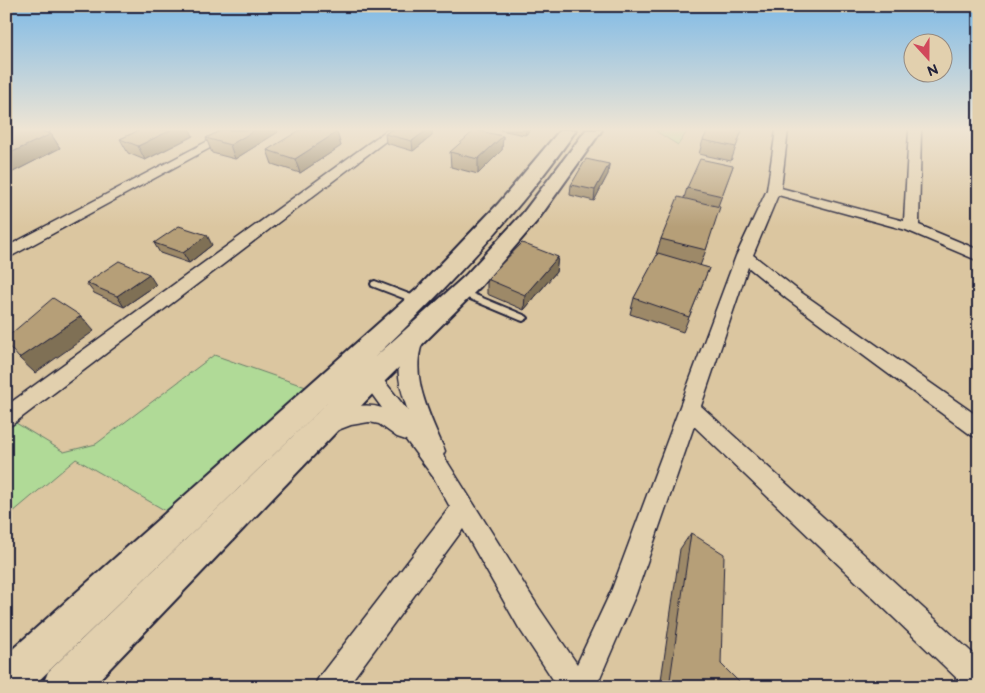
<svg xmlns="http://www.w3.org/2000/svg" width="985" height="693" font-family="'Balsamiq Sans',sans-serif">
<rect width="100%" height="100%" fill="#dbc6a0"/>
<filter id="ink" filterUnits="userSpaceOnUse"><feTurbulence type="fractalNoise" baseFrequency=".02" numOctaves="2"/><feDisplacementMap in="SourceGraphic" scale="10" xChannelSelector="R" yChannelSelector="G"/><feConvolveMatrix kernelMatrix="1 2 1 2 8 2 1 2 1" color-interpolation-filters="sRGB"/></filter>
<g filter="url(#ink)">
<path fill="#b0da97" stroke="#697e69" d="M654,130H688L678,145Z
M214,355L306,387L173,515L76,459L6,518V417L64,452L96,444Z"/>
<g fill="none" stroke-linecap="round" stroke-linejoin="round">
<g stroke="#22223b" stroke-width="4">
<path id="lane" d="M375,281L422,299L424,301L419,304L416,303L372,286L371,284L372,282Z
M461,289L526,316L528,318L523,321L520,320L458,294L456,292Z"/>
</g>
<g stroke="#22223b" stroke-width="3">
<path id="street" d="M35,130H50L48,133L6,150V141Z
M229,130H243L6,259V247Z
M387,130H400L13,424L6,427V406Z
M776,130H788L781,188L904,221L909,130H921L919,225L979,250V261L906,230L778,195L753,255L799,291L979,417V438L971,435L787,299L748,267L701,406L979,659V687H966L694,426L636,594L596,687H558L519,628L463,529L347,687H314L319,677L450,507L434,478L406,440L397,437L379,424L369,422L351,425L330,433L323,430L319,424L323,418C341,410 362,401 382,408L353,368L356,363L363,361L370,363L408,411C397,379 393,360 410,330L417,328L424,330L426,335C406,372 430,415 445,451L443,455L539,608L577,664L612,589L736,256L767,190Z"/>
</g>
<g stroke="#22223b" stroke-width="4">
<path id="secondary" d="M560,130H576C520,212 446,289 375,357L465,276L523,213L586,130H602L537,221L481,286L381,385L92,687H42L48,672L343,388L32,687H6V655L418,288L498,204Z"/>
</g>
<use href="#lane" fill="#e2d0ae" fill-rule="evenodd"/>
<use href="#street" fill="#e2d0ae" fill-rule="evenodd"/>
<use href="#secondary" fill="#e2d0ae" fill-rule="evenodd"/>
</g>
<path fill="#9d8967" stroke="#22223b" d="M140,130H190L193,136L145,160L128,153L120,139Z
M222,130H277L278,132L235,159L212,153L206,138Z
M391,130H432V136L413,151L386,143L385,134Z
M500,130H531L525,135Z
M742,130L731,161L699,154L703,140Z
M337,132L341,146L300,173L272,164L267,150Z
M51,134L60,148L13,172L6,170V135Z
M503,136L502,150L478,174L451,167L450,152Z
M609,164L608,174L594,201L570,195L571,185Z
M733,166L718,206L706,250L700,266L709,268L683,332L630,314L634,298L658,254H656L661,239L684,198L687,188Z
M154,243L212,245L189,263L160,253Z
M558,257L556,272L524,310L487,294V279Z
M86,283L156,285L124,307L94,293Z
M691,533L721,664L744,687H660L680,549Z"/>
<path fill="#7f6f54" stroke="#22223b" d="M171,130H190L193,136L145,160L138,146Z
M255,130H277L278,132L235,159L230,145Z
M427,130H432V136L413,151L412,141Z
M526,130H531L525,135Z
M337,132L341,146L300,173L295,159Z
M51,134L60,148L13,172L6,163V155Z
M503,136L502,150L478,174V159Z
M609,164L608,174L594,201L595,190Z
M207,235L212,245L189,263L183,253Z
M558,257L556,272L524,310L525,295Z
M149,274L156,285L124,307L117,296Z
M81,316L94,331L35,373L19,358Z"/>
<path fill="#b69f78" stroke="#22223b" d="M18,130H37L51,134L6,155V135Z
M140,130H171L138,146L120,139Z
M222,130H255L230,145L206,138Z
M300,130H329L337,132L295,159L267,150Z
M391,130H427L412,141L385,134Z
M475,130L503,136L478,159L450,152Z
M708,130H742L736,147L703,140Z
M586,159L609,164L595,190L571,185Z
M700,159L733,166L722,196L687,188Z
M678,197L720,207L706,250L661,239Z
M179,226L207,235L183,253L154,243Z
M522,243L558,257L525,295L487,279Z
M658,253L709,268L689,317L634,298Z
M119,261L149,274L117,296L86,283Z
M53,298L81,316L19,358L6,343V338Z
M691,533L724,554L721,664L744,687H669Z"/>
</g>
<linearGradient id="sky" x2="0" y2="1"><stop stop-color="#7fbae6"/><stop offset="0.57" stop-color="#efe5d4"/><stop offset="1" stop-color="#efe5d4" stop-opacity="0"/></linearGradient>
<rect width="985" height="227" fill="url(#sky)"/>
<rect width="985" height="693" fill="none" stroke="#e2d0ae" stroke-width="25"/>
<rect x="12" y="12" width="960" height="668" fill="none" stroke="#22223b" stroke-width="2" filter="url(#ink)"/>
<g transform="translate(928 58) rotate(159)"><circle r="24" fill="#e2d0ae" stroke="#958a80"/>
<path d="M0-4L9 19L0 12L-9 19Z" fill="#d1495b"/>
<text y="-8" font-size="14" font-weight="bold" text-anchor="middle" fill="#22223b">N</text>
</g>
</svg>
